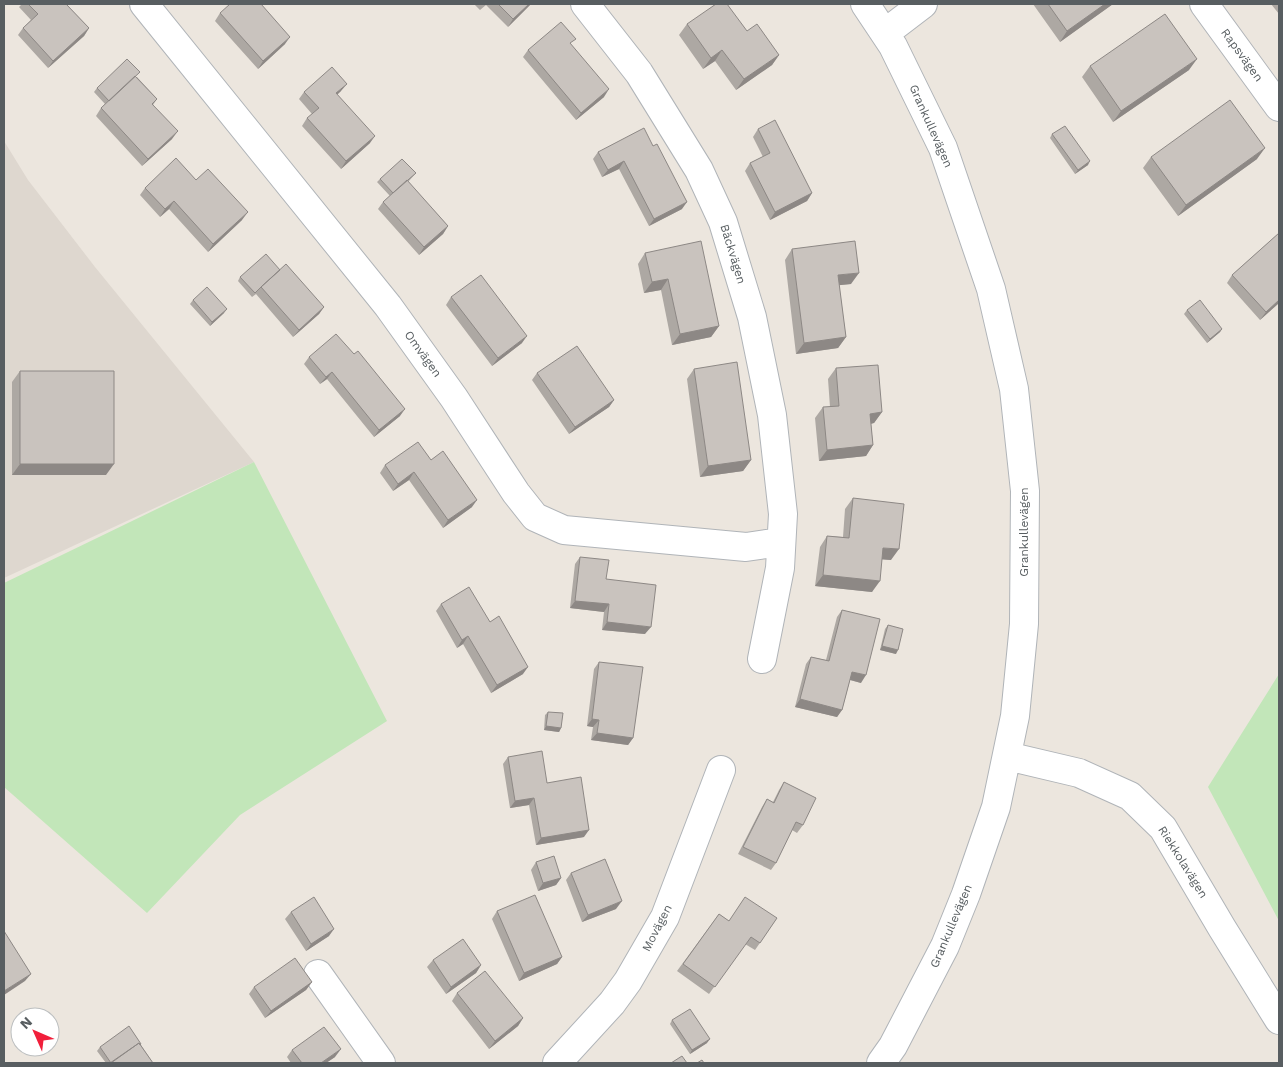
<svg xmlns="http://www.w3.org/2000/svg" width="1283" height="1067" font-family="'Work Sans',sans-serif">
<rect width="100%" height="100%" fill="#ece6de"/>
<path fill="#ded7cf" d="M4,141L28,180L95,267L254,462L4,578Z"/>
<path fill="#c2e6b9" d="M254,462L387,721L240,815L147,913L4,787V583Z
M1279,674V921L1208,787Z"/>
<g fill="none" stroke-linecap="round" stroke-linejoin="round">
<g stroke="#b0b4b8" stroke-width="30">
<path id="minor" d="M144,4L388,306L454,398L516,493L535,517L564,530L746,547L780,542
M585,4L639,73L699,170L723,222L752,317L772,415L783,514L780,568L762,659
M865,4L893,46L943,148L991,289L1014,389L1025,491L1024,624L1015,716L996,807L966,894L945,946L893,1046L881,1063
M1204,4L1279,107
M885,33L923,4
M1007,756L1079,773L1130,796L1163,828L1222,928L1279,1020
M318,974L381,1063
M557,1063L612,1003L628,981L665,917L721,770"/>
</g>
<use href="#minor" stroke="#fff" stroke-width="28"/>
</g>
<path fill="#ada8a3" d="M22,4H66L89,28L84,36L48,68L18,35L23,28L31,20L19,7Z
M474,4H531L508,27L486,5L480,10Z
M1033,4H1113L1060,42Z
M1271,4H1279V14Z
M220,13L285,44L258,69L215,21Z
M687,24L747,31L779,55L772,65L736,90L715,61L703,69L679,35Z
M528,50L604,97L576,120L523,57Z
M1090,66L1189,70L1113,122L1082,77Z
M137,77L157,99L153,105L172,139L142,166L96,116L101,108L105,104L94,92L97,88Z
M341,91L337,95L370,143L341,169L302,126L307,118L312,114L299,99L304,92Z
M758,129L812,193L807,201L770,220L745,171L750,163L763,157L753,137Z
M1052,134L1088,165L1075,174L1050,138Z
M653,146L682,209L649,226L619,169L602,177L593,159L598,152Z
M1151,157L1257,159L1178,216L1143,168Z
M416,173L408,182L448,226L443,234L419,255L378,209L383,202L390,196L377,182L380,179Z
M196,180L242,220L208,252L169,209L160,217L140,195L145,188Z
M1279,233V303L1260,320L1227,283L1232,275Z
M792,249L851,284L839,285L846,337L838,348L796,354L785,260Z
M645,253L719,326L711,337L672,345L661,290L644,293L638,264Z
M280,270L324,307L319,314L293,337L256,294L252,297L238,281L240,277Z
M451,297L522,343L492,366L446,305Z
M193,300L224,313L210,326L190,304Z
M1187,310L1222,329L1220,332L1207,343L1184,314Z
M354,354L400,416L374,437L327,379L320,384L304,364L309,357Z
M836,368L882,412L874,423L871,424L873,445L866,456L819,461L815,418L823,407H830L828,379Z
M694,369L751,460L743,471L700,477L687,379Z
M20,371L106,475H12V382Z
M537,373L614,400L609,407L569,434L532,380Z
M431,460L472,507L443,528L409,480L393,491L380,473L385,465Z
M853,498L891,560L882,559L872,592L815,586L820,547L827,536L843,537L845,509Z
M580,557L606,579L645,634L602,630L604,612L570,608L575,564Z
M441,604L490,622L523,674L491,693L463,644L457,648L436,611Z
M842,610L861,683L850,680L842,710L837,717L795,707L806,664L811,657L826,660L837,617Z
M888,625L896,654L880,650L885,629Z
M599,662L633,738L628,745L591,740L593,727L587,726L594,669Z
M548,712L561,728L559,732L544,730L545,715Z
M508,757L547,783L584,837L536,845L529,805L510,808L503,764Z
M784,782L803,825L797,833L792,830L776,863L771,870L738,854L762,807L767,799L773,802L779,790Z
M536,862L561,878L556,885L538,891L531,870Z
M571,873L616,909L582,922L566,880Z
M497,911L562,957L557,964L519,981L492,919Z
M291,912L329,936L306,951L285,919Z
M719,914L729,921L777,918L755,950L745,944L709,994L677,971Z
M433,960L481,965L476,973L446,994L427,967Z
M312,982L306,990L265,1018L249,994L254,987Z
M457,993L523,1018L518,1026L489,1049L452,1001Z
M672,1020L707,1043L690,1054L670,1024Z
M141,1045L153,1063H106L97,1051L100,1047Z
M292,1050L335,1057L326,1063H291L287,1057Z"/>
<path fill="#8d8885" d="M529,4H531L508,27L513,19Z
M1105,4H1113L1060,42L1067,31Z
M89,28L84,36L48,68L53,61Z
M290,37L285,44L258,69L263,61Z
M722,50L715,61L703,69L711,58Z
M779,55L772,65L736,90L744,79Z
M1197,59L1189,70L1113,122L1121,111Z
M347,84L341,91L331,100L336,93Z
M609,89L604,97L576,120L581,113Z
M178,131L172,139L142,166L148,159Z
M375,136L370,143L341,169L346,161Z
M1265,148L1257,159L1178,216L1186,205Z
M624,161L619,169L602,177L608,170Z
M1090,161L1088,165L1075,174L1078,170Z
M812,193L807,201L770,220L775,212Z
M174,201L169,209L160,217L165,209Z
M687,202L682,209L649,226L654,219Z
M248,212L242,220L208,252L213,244Z
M448,226L443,234L419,255L424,247Z
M859,273L851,284L831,286L838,275Z
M668,279L661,290L644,293L652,282Z
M1279,300V303L1260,320L1266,312Z
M324,307L319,314L293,337L299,330Z
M227,309L224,313L210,326L212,322Z
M719,326L711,337L672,345L680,334Z
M1222,329L1220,332L1207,343L1210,339Z
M527,336L522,343L492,366L498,358Z
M846,337L838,348L796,354L804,343Z
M332,372L327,379L320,384L326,377Z
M614,400L609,407L569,434L575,427Z
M405,409L400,416L374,437L379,430Z
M882,412L874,423L863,425L870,414Z
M873,445L866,456L819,461L827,450Z
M751,460L743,471L700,477L708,466Z
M20,464H114L106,475H12Z
M414,472L409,480L393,491L398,484Z
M477,500L472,507L443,528L448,520Z
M883,548L899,549L891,560L876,559Z
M823,575L880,581L872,592L815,586Z
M575,601L609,604L604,612L570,608Z
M607,622L651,627L645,634L602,630Z
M468,636L463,644L457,648L462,640Z
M882,646L898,650L896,654L880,650Z
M528,667L523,674L491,693L497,685Z
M852,672L866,675L861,683L847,679Z
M800,699L842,710L837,717L795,707Z
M592,719L599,720L593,727L587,726Z
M546,726L561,728L559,732L544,730Z
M597,733L633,738L628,745L591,740Z
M534,798L529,805L510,808L515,801Z
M589,830L584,837L536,845L541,838Z
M561,878L556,885L538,891L543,883Z
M622,901L616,909L582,922L588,915Z
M334,929L329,936L306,951L311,944Z
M562,957L557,964L519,981L524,973Z
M481,965L476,973L446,994L451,987Z
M31,974L25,981L4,995V991Z
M312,982L306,990L265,1018L271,1011Z
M523,1018L518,1026L489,1049L495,1041Z
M710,1039L707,1043L690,1054L692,1050Z
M341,1049L335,1057L326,1063H321Z"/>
<path fill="#c9c3be" stroke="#8d8885" d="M28,4H66L89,28L53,61L23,28L38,14Z
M230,4H261L290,37L263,61L220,13Z
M498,4H529L513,19Z
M716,4H727L747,31L757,24L779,55L744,79L722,50L711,58L687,24Z
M1048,4H1105L1067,31Z
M1165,14L1197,59L1121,111L1090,66Z
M561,22L576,39L570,43L609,89L581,113L528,50Z
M127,59L140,72L109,101L97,88Z
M332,67L347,84L336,93L375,136L346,161L307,118L319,108L304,92Z
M135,76L157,99L152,104L178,131L148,159L101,108Z
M1230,100L1265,148L1186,205L1151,157Z
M775,120L812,193L775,212L750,163L770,153L758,129Z
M1065,126L1090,161L1078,170L1052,134Z
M644,128L653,146L657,144L687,202L654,219L624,161L608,170L598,152Z
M176,158L196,180L208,169L248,212L213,244L174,201L165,209L145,188Z
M402,159L416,173L393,193L380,179Z
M407,180L448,226L424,247L383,202Z
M1279,233V300L1266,312L1232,275Z
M701,241L719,326L680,334L668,279L652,282L645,253Z
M855,241L859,273L838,275L846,337L804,343L792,249Z
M266,254L280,270L261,287L255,293L240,277Z
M286,264L324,307L299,330L261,287Z
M481,275L527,336L498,358L451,297Z
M207,287L227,309L212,322L193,300Z
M1200,300L1222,329L1210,339L1187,310Z
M336,334L354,354L358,351L405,409L379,430L332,372L326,377L309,357Z
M577,346L614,400L575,427L537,373Z
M737,362L751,460L708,466L694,369Z
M878,365L882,412L870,414L873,445L827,450L823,407L839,406L836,368Z
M20,371H114V464H20Z
M418,442L431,460L443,451L477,500L448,520L414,472L398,484L385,465Z
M853,498L904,504L899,549L883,548L880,581L823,575L827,536L849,538Z
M580,557L609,560L606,579L656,585L651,627L607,622L609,604L575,601Z
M469,587L490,622L499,616L528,667L497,685L468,636L462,640L441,604Z
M842,610L880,619L866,675L852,672L842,710L800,699L811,657L829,661Z
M888,625L903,629L898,650L882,646Z
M599,662L643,667L633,738L597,733L599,720L592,719Z
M548,712L563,713L561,728L546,726Z
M542,751L547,783L581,777L589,830L541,838L534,798L515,801L508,757Z
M784,782L816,798L803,825L796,822L776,863L743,847L767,799L774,803Z
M554,856L561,878L543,883L536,862Z
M605,859L622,901L588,915L571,873Z
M535,895L562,957L524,973L497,911Z
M314,897L334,929L311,944L291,912Z
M745,897L777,918L760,943L751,937L715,987L683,964L719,914L729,921Z
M4,931L31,974L4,991Z
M463,939L481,965L451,987L433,960Z
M295,958L312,982L271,1011L254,987Z
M485,971L523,1018L495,1041L457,993Z
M690,1009L710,1039L692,1050L672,1020Z
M129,1026L141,1044L140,1045L139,1043L111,1063L100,1047Z
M324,1027L341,1049L321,1063H302L292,1050Z
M139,1043L153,1063H110Z
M682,1056L687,1063H671Z
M702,1060L704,1063H697Z"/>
<g text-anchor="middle" stroke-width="4" stroke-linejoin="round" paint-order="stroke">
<g font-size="12" fill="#585e61" stroke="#fff">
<text transform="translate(1242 55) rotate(54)" y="4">Rapsvägen</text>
<text transform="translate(931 126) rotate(66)" y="4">Grankullevägen</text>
<text transform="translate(733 254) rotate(73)" y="4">Bäckvägen</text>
<text transform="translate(423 354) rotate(54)" y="4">Omvägen</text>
<text transform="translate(1024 532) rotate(-90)" y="4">Grankullevägen</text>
<text transform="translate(1183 862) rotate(58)" y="4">Riekkolavägen</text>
<text transform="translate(951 926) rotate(-67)" y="4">Grankullevägen</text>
<text transform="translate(657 928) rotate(-63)" y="4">Movägen</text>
</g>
</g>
<rect width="1283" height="1067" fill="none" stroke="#585e61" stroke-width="10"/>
<g transform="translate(35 1032) rotate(315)"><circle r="24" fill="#ffffff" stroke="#bcbfc0"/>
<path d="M0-4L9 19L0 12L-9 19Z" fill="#f11f3b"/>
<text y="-8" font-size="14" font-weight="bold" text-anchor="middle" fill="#585e61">N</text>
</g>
</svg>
